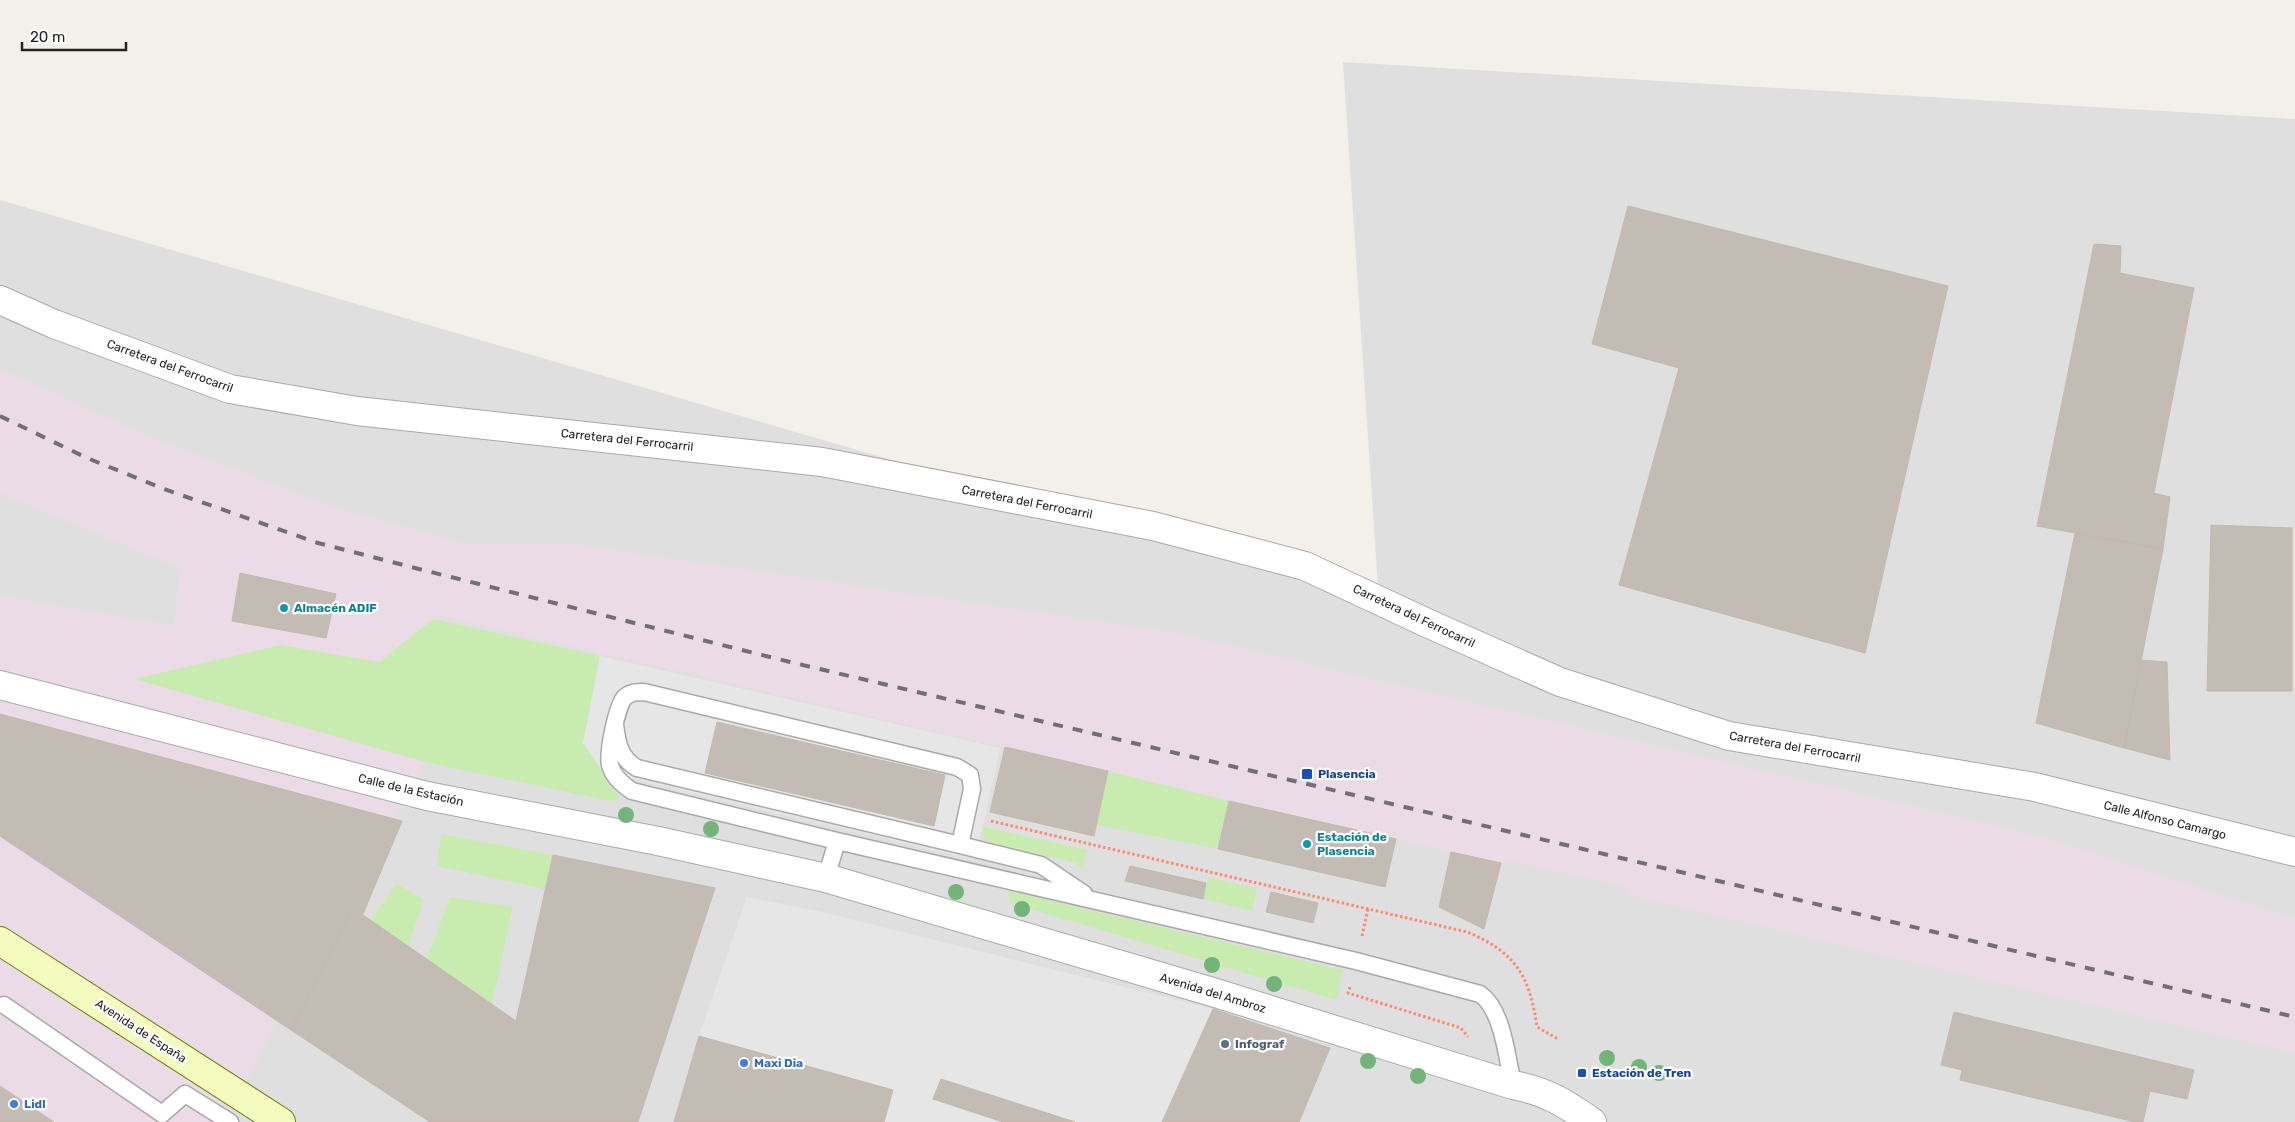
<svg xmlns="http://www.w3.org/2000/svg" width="2295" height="1122" font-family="Rubik,sans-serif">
<rect width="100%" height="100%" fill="#f2f0e9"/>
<path fill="#e0dfdf" d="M1343,62L2295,119V1122H0V200L1379,602Z"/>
<path fill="#ebdbe7" d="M0,369L150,437L336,508L462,543L572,544L1177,633L2039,836L2295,919V1053L1627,894V887L1508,860L1501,863L1451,852L438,615L379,662L446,673L425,762L278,1019L226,1122H0V596L174,626L180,568L0,493Z"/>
<path fill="#c8ecaf" d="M433,619L600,656L583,743L620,798L610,801L425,762L134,679L281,645L379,662Z
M1108,771L1229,801L1218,849L1097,825Z
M981,826L1087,850L1083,869L1074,862L990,843L984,838Z
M441,834L553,855L545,889L437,866Z
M1208,877L1257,889L1252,911L1203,899Z
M397,884L424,900L408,946L370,920Z
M1009,891L1343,970L1336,1000L1010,903Z
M450,897L513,907L492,1004L427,959Z"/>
<path fill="#e6e6e6" d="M600,656L1000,748L975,860L603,772L583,743Z
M747,897L822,912L1213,1009L1162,1122H884L893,1090L699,1036Z"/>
<path fill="#c3bcb5" stroke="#c4b8ab" d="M1628,206L1948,286L1865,653L1619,585L1679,368L1592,344Z
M2094,244L2121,246L2120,273L2194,288L2154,493L2170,497L2163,549L2037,526Z
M2211,525L2292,528V691H2207Z
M2075,533L2163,549L2124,748L2036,723Z
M240,573L336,594L326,638L232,621Z
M2141,660L2167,662L2170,760L2124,748Z
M0,714L402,821L363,914L353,908L291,1030L0,836Z
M717,722L945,775L934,826L705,773Z
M1005,747L1108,771L1094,836L990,812Z
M1229,801L1396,839L1385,887L1218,849Z
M1451,852L1501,863L1484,929L1439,907Z
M553,855L715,888L638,1122H430L291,1030L353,908L516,1021Z
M1130,866L1206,883L1203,899L1125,881Z
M1271,892L1318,903L1313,923L1266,912Z
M1213,1009L1330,1048L1299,1122H1162Z
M1954,1012L2194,1070L2187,1099L2150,1091L2143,1122H2135L1960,1080L1962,1070L1941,1065Z
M699,1036L893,1090L884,1122H674Z
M941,1079L1075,1122H1003L933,1099Z
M0,1086L54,1122H0Z"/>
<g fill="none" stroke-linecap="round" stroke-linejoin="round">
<g stroke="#a9a9a9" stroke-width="19">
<path id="lane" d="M615,724C617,743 620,758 637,768L960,845L972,789L970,775L957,767L644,692C637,692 631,692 625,697C617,705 607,753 610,765C613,777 623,785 632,791L837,841L826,878
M837,841L1356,961L1480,994C1503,1010 1507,1058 1513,1085
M960,845L1041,865L1084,894
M4,1005L162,1114L185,1094L230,1122"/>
</g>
<g stroke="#a9a9a9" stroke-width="30">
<path id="street" d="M0,300L54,324L230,389L357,411L822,462L1153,526L1305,566L1427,623L1560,682L1729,736L2035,787L2295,852
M0,685L427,796L658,841L826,878L1209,991L1513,1085C1546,1091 1565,1103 1592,1122"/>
</g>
<g stroke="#677e04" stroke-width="30">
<path id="secondary" d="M0,941L281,1122"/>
</g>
<path stroke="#fc8970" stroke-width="3" stroke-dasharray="2.5 2.5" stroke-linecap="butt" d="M991,821L1467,932C1516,952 1530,977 1537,1027L1558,1039
M1362,936L1368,909
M1350,987L1348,993L1461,1028L1468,1037"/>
<use href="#lane" stroke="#fff" stroke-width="16"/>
<use href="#street" stroke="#fff" stroke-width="28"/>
<use href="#secondary" stroke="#f3fbbe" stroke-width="28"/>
<path stroke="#707070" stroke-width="4" stroke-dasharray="10 10" stroke-linecap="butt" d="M0,416L87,458L164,489L318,543L415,568L790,662L2295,1017"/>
</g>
<g fill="#73b579">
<circle cx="626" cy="815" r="8"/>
<circle cx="711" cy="829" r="8"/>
<circle cx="956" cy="892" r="8"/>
<circle cx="1022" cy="909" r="8"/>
<circle cx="1212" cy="965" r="8"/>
<circle cx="1274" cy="984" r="8"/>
<circle cx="1607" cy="1058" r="8"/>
<circle cx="1368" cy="1061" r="8"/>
<circle cx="1639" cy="1067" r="8"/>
<circle cx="1659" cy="1073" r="8"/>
<circle cx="1418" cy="1076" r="8"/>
</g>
<g fill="#0f9aa8" stroke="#fff" stroke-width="2">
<circle cx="284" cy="608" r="5"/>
<circle cx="1307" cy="844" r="5"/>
</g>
<g fill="#1a4fb4" stroke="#fff" stroke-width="2">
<rect x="1301" y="768" width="12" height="12" rx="2.5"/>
<rect x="1577" y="1068" width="10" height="10" rx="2.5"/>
</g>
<circle fill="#5c6f8a" stroke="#fff" stroke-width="2" cx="1225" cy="1044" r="5"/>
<g fill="#3f7fe0" stroke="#fff" stroke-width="2">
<circle cx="744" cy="1063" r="5"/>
<circle cx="14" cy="1104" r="5"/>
</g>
<g text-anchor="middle" stroke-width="4.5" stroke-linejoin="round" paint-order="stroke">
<g font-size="12" fill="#222" stroke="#fff">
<text transform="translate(170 366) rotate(20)" y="4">Carretera del Ferrocarril</text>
<text transform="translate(627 440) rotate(6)" y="4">Carretera del Ferrocarril</text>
<text transform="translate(1027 502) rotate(11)" y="4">Carretera del Ferrocarril</text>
<text transform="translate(1414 616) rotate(25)" y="4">Carretera del Ferrocarril</text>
<text transform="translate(1795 747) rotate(10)" y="4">Carretera del Ferrocarril</text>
<text transform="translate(411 790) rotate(13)" y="4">Calle de la Estación</text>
<text transform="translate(2165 820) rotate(14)" y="4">Calle Alfonso Camargo</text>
<text transform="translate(1213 993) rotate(17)" y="4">Avenida del Ambroz</text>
<text transform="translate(141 1031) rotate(33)" y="4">Avenida de España</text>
</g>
<g font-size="12" font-weight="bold" fill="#0d838f" stroke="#fff" text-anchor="start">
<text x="294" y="612">Almacén ADIF</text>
<text x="1317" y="841">Estación de<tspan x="1317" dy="14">Plasencia</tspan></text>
</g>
<g font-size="12" font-weight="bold" fill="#164399" stroke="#fff" text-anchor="start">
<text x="1318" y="778">Plasencia</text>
<text x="1592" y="1077">Estación de Tren</text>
</g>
<g font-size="12" font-weight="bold" fill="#4e5e75" stroke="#fff" text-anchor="start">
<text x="1235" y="1048">Infograf</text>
</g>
<g font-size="12" font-weight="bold" fill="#366cbe" stroke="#fff" text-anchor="start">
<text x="754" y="1067">Maxi Dia</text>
<text x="24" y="1108">Lidl</text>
</g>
</g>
<path d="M22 42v8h104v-8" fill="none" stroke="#222222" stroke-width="2.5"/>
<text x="30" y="42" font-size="15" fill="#222222" stroke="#ffffff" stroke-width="4" paint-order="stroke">20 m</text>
</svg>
